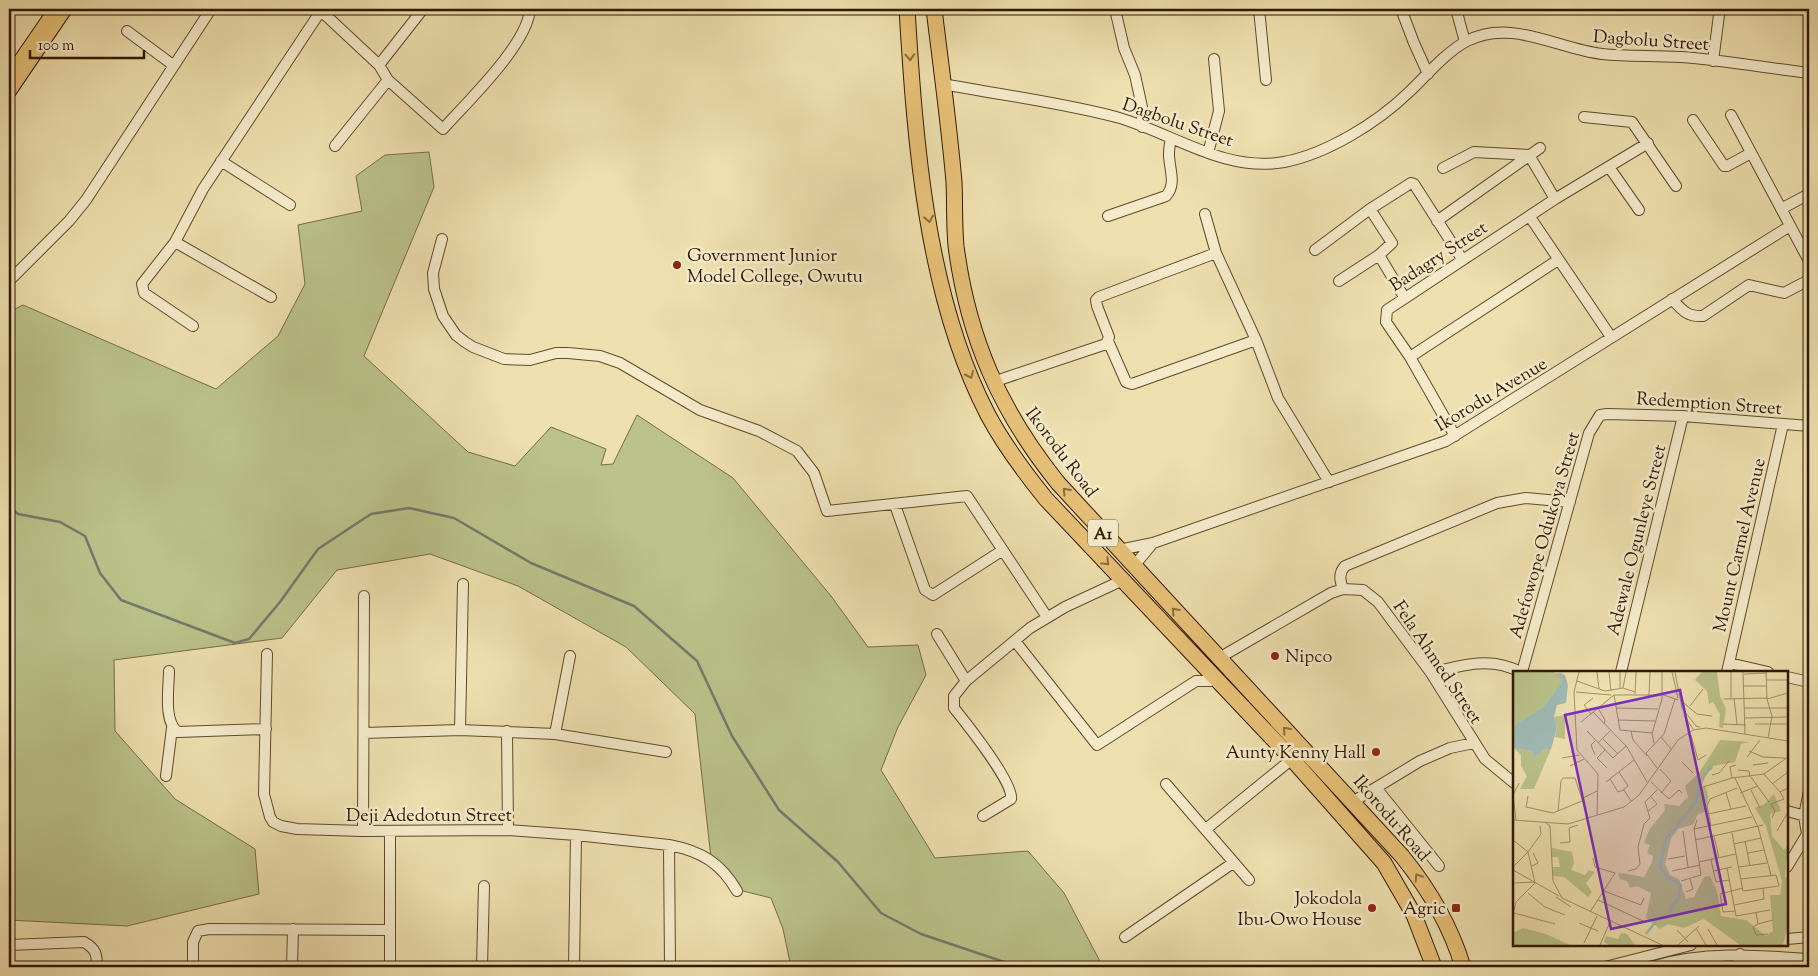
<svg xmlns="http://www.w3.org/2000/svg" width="1818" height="976" font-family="'Sorts Mill Goudy',serif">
<rect width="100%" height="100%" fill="#eedfae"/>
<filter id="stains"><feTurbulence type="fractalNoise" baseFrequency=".004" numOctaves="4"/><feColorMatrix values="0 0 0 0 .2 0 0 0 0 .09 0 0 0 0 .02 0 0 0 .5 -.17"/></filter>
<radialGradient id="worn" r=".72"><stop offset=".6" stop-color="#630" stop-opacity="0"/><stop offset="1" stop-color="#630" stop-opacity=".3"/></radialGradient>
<path fill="#bac189" stroke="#756c44" d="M429,152L434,187L364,356L468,452L515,466L551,427L606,449L601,465L613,464L637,415L733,478L831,596L868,647L918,645L926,675L898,727L881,770L935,858L1028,851L1064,893L1103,967H791L783,929L771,898L739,890L711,858L695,714L626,647L518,586L430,554L337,570L282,638L114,660L115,731L175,799L255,849L259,894L127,926L9,920V312L23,305L216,389L278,336L305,284L298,225L362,211L356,176L385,155Z"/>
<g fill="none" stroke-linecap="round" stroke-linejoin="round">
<path stroke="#73796d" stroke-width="2.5" d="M9,506L18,514L60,522L85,536L100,573L121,600L235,643L249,639L280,602L318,549L371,514L409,508L454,518L531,563L634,606L697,661L732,736L779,810L838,862L881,913L921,934L1019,967"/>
<g stroke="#60492c" stroke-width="12">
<path id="minor" d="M319,9L379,65L388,80L443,129C467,102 528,44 530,9
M1115,9L1124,48L1135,75L1142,107V127
M1259,9L1266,80
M1401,9L1414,43L1428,74
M1456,9L1465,42
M127,31L173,65
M1713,61L1719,15
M379,65L423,9
M943,84C1001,95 1059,102 1116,117C1171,132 1224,173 1284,162C1327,154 1378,122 1408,93C1425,77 1447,51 1467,41C1511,18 1558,49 1602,54C1628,57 1654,55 1681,57C1723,60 1767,68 1809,73
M1731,115L1809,261
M1584,117L1632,122L1676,186
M1693,120L1724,166H1727L1751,153
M335,146L388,80
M1208,153L1219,111L1214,59
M221,161L290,205
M1609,167L1639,210
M1443,168L1474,152L1529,155L1555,199
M1370,209L1392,243L1379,255L1404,297
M1781,209L1809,194
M1205,214L1216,253L1256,340L1278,398L1329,482
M1108,216L1166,196C1177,184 1169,169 1169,154C1169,149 1170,143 1171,138
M1530,217L1611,337
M1437,221L1540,148
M442,239L433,273L434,289L443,316L456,335L465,342L473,347L504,359L530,360L556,353H568L600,356L620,363L700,410L759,431L797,451L814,473L827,511L967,496L1047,617
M175,242L271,297
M1315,250L1370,209L1411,183L1414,184L1462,259
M9,281L69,221L86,200L211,9
M1339,281L1379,255
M1672,299C1682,310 1687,317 1703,316L1749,285L1784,293L1809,280
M193,326L144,293L142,284L175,242L203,189L320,12
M1108,341L1126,382L1132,384L1256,340
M1410,357L1558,260
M993,382L1106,344L1109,337L1097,306L1096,300L1099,297L1216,253
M1455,436L1410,357L1386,322L1387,310L1555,199L1648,143
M895,505L925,590L933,595L1003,550
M1119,550L1153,543L1446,441L1790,226
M1134,566L1153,543
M1343,589C1340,580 1338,574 1345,566L1497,503L1526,498L1570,502
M937,634L966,681
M1015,641L1097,745L1196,681H1210L1216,677
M267,654L264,794L270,817L273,822L281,826L297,829L363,831L508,830L576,835L669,845C701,851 721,863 737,891
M1219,658L1331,593L1343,589L1363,590L1378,602L1431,673L1485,759L1514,783
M1729,663L1768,672
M169,671C169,687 163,722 178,732L266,729
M1522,672L1589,433L1600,415L1607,414L1683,416L1809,426
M1621,672L1683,416
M1727,672L1783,424
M1431,673C1461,665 1492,656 1520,672
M1787,677L1809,682
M460,730L463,584
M507,731L508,830
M364,733L460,730L555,734L666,752
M555,734L570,656
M166,776L172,728
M1166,784L1249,880
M1377,789L1439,866
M1354,801L1420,761L1450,748L1474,743
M1787,811L1809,817
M983,816L1011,799C1014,783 966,723 954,708V696L966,681L1030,628L1065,607L1123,580
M1206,829L1292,759
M363,831L364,596
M390,832V967
M669,845L670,967
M1787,867L1807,834L1804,816L1809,791
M1125,937L1233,863
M1787,939L1809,937
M9,945L84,942C96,949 97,954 97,967
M1779,963L1808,967
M193,967V942L198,931L209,929L390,930
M292,967L293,929
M482,967L484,886
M574,967L576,835
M1605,967L1691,945
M1651,967C1703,951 1755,955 1809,959
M1734,967L1741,961L1740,954"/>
</g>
<g stroke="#301700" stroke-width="14">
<path id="major" d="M9,76L55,9
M9,93L66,9"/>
</g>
<g stroke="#301700" stroke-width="17">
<path id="highway" d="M907,9C915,141 926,296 988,415C1004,445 1025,473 1046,499L1292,759L1384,863L1414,915L1434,967
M934,9C941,66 949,124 954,182C955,203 954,225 956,246C968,338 1000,411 1058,483L1402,856C1428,888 1451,927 1463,967"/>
</g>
<use href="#minor" stroke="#f4eaca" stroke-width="10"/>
<use href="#major" stroke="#e7c077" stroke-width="12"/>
<use href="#highway" stroke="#e7c077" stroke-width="15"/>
</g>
<defs><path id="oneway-chevron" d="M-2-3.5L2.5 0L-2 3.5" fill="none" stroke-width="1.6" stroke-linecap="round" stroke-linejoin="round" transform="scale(1.25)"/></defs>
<g stroke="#8c6c3c">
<use href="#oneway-chevron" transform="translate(910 57) rotate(87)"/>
<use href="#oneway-chevron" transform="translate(929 219) rotate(79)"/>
<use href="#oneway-chevron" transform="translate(970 375) rotate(66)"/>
<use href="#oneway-chevron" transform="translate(1066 491) rotate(-132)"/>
<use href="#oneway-chevron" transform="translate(1106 562) rotate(46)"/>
<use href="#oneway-chevron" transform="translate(1175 611) rotate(-132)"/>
<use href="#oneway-chevron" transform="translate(1286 730) rotate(-132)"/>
<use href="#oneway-chevron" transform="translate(1418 877) rotate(-123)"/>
</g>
<g fill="#8f2418" stroke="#f4eaca" stroke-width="2">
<circle cx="677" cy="265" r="5"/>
<circle cx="1275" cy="656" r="5"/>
<circle cx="1376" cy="752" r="5"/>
<circle cx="1372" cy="908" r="5"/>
<rect x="1451" y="903" width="10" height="10" rx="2.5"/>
</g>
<g text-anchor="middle" stroke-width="5" stroke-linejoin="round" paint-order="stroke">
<rect fill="#f4eaca" stroke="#6b563d" stroke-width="1" x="1088" y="519.5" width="30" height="27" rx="4"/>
<g font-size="16" font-weight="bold" fill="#301700">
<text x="1103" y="539">A1</text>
</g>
<g font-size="18" fill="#301700" stroke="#f4eaca">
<text transform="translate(1651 40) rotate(4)" y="6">Dagbolu Street</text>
<text transform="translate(1178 122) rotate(19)" y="6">Dagbolu Street</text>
<text transform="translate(1438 256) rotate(-33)" y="6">Badagry Street</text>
<text transform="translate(1491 394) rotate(-31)" y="6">Ikorodu Avenue</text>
<text transform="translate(1709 403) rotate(4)" y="6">Redemption Street</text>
<text transform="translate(1062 452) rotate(53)" y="6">Ikorodu Road</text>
<text transform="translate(1544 535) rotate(-74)" y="6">Adefowope Odukoya Street</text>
<text transform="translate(1636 540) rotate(-76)" y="6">Adewale Ogunleye Street</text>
<text transform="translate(1739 545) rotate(-77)" y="6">Mount Carmel Avenue</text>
<text transform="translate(1438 662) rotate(56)" y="6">Fela Ahmed Street</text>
<text x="429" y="821">Deji Adedotun Street</text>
<text transform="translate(1392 818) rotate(49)" y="6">Ikorodu Road</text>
</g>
<g font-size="18" fill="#301700" stroke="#f4eaca" text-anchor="end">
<text x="687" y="261" text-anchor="start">Government Junior<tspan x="687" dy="21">Model College, Owutu</tspan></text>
<text x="1285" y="662" text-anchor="start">Nipco</text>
<text x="1366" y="758">Aunty Kenny Hall</text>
<text x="1362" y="904">Jokodola<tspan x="1362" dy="21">Ibu-Owo House</tspan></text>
<text x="1446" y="914">Agric</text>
</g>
</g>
<g transform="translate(1513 671)">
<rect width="275" height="275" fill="#eedfae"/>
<path d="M0,1H41L51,8L30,36L0,55ZM189,1H204L207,25L213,38L210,57L206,56L207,43L200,31L196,33L194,20L182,9ZM52,44V68L42,66L44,57L41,46ZM207,69L237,71L228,73L222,91L200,95L199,99L194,100L189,115H192L195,125L194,140L184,144L181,153L165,158L158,168L152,193L157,204L166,208L173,228L181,226L191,206L197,205L204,220L208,245L233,249L253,265L260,260L257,224H267L269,210L253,155L242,137L252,133L261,123L268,140L257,143L259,165L271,179L275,174L272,206L275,207V254L270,274H227L191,248L171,257L155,253L147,258L133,247L138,222L124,215L117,217L114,210L107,208L105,203L109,202L131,206L139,191L140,185L134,182L137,174L131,172L136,159L152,139L151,133L166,135L175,126L172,115L186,102ZM1,77L20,80V88L32,78H38L21,118H7L14,105L8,95V84ZM39,177L59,181L61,192L58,199L72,204L76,199L82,201L73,212L79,221L75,226L51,206L40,205V196H47L45,186H39ZM10,257L33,263L57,274H0V262ZM108,262L114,263L122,274H96L91,271L93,265L105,268Z" fill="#bac189"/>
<path d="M47,2L52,4L55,14L53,32L44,34L41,46L44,57L38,78H32L20,88V80L0,77V55L30,36L50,9L42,3Z" fill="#9fbab6"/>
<path fill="none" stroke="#9fbab6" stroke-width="2.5" d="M133,263L143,250L156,245L159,234L165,228L168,214L155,206L147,197L153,168L183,131L187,111L200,93"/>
<path fill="none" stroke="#a28f68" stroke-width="1" d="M66,1L61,21L64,79L85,103L84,144M84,1L86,18M96,1L98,20M107,1V17M159,1L165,27M162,1L169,37L183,55L187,56M218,1V27M230,1L232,63M253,1L254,28L259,45L255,67M231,3L254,2M254,9H275M64,10L92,20L110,17L122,21M231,15H254M110,17L113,1M63,21L98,24M122,23L123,1M101,24L107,59L139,62M136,25L137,1M221,27L224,53M211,28L254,27M254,28L275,22M167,29L184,43L199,45M177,35L190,18M85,37L92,49L91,53M103,37L145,38M231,37H275M80,41L114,76L134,111M78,43L71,34L80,27M171,44L180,58M232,47L275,46M105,49L142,50M68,51L101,24H151L165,29M210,53L233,54M242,53H275M74,60L100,87L113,75M118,60L120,69L134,85M178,64L185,89L193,84M148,66L158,78M90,68L105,83M85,72L97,60M141,72L139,63L149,28V1M92,79L84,87L94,97M236,80L250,86L272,87M82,84L78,74L82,70M234,86L247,69M49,87L66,84M169,91L180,102M240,94L255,92M57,95L71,88M144,97L133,82L151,63L162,28M147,98L158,110L148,122M225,99L236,100L237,106M106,101L115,115L110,119M251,103L267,121L275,117M199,104L206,102L216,90M238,106L256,131M219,107L217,96L223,94M222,107L245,156L258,204M97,108L105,121L111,119L118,130M93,111L121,89M138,111L156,128L166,119L169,122M259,113L275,101M190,116L219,107L251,103L275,86M238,119L247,137M213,122L218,138M227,122L245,115M15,125L13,136L40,142L69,130M68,128L84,120M45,140L48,110L50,107H62L75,147M135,140L144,133L138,126M195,143L233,135M259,147L262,140L258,133L271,128L267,121M0,149L55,153L111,136L126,124L165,69L180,59L193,57L275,70M3,149L0,124L6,112M33,152L37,155L40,210L49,227L149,274M198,154L194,135L197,128L224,117M181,158L239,146M170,160L175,196M264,160L275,141M219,162L230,220L266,215L263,204L228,208M201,165L206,187M0,169L15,181L0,196M182,169L250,154M232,170L237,195M47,172L57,171L56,157L65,154M221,173L248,167M235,182L251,179M155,188L172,185M198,189L203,211L216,209M186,191L223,183M19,195L25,192L20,182M226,196L254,192M214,197L223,245L257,239M0,199L46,225M115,200L123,198L127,193L125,176L131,153L137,147L132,131L144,119M159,200L187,194M200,200L219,196M168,210L188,204L181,158L184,149M0,212L21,211M91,220L128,234L131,227M173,221L180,218L177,208M15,222L32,236L52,244M43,226L58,236M85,229L132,251M221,234L251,228L250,217M222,240L210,241L207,223L230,217M77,241L102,202L82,196L80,187M1,242L42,253M243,242L245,253L260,249M0,243L3,231L22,212L15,181L28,163L27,155M66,252L85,260M245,253L240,256L243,264L255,263M183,257L193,274M195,258L204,274M164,259L175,271M71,272L84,245M87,274L97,251M165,274L186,255"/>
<path fill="#7b2cbf" fill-opacity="0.15" stroke="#7b2cbf" stroke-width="2.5" d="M167,19L213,233L98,258L52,44Z"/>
<rect width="275" height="275" fill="none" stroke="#301700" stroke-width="2.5"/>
</g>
<rect width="1818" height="976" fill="none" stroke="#eedfae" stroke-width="30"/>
<rect x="10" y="10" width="1798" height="956" fill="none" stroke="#301700" stroke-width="2.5"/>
<rect x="15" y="15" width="1788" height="946" fill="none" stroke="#301700"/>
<path d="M30 50v8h114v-8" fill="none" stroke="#301700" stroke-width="2.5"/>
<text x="38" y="50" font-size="15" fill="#301700" stroke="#f4eaca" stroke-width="4" paint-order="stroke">100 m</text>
<rect width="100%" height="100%" filter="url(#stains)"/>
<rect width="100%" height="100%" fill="url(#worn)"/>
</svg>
